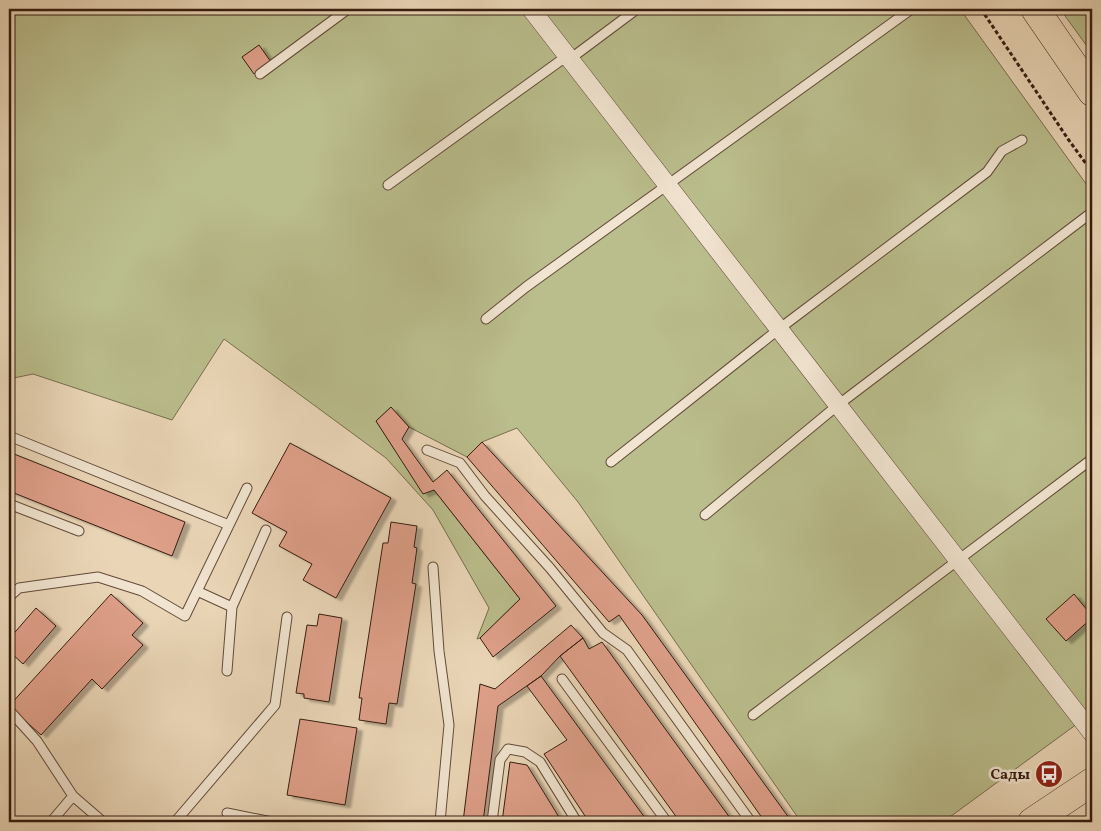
<svg xmlns="http://www.w3.org/2000/svg" width="1101" height="831" font-family="Vollkorn,serif">
<defs>
<filter id="shadow"><feDropShadow dx="5.5" dy="3" stdDeviation="1" flood-color="#0004"/></filter>
</defs>
<rect width="100%" height="100%" fill="#ead6b7"/>
<filter id="stains"><feTurbulence type="fractalNoise" baseFrequency=".004" numOctaves="4"/><feColorMatrix values="0 0 0 0 .2 0 0 0 0 .09 0 0 0 0 .02 0 0 0 .5 -.17"/></filter>
<radialGradient id="worn" r=".72"><stop offset=".6" stop-color="#630" stop-opacity="0"/><stop offset="1" stop-color="#630" stop-opacity=".3"/></radialGradient>
<path fill="#babd8c" stroke="#786d4e" d="M9,9H960L1092,192V713L943,822H801L578,502L517,428L482,442L467,457L409,427L391,407L376,421L423,493L434,490L520,599L480,638L477,639L489,608L433,510L386,458L224,339L172,420L33,374L9,379Z
M1060,9H1092V53Z"/>
<path fill="#dfa08a" stroke="#351d0f" filter="url(#shadow)" d="M259,45L271,62L254,74L242,57Z
M391,407L409,427L402,439L433,482L447,470L556,606L493,657L480,638L520,599L434,490L423,494L376,421Z
M482,442L642,615L792,822H765L619,615L609,622L467,457Z
M290,443L391,498L336,598L303,580L312,564L279,546L287,532L252,513Z
M9,452L185,522L172,556L9,491Z
M391,522L417,526L414,547L417,548L412,583L416,584L397,704L389,703L386,724L359,720L362,698H359L383,543H388Z
M111,594L143,623L132,635L143,645L102,689L92,679L41,735L9,706Z
M1074,594L1092,616V618L1066,641L1046,619Z
M36,608L56,626L23,664L9,651V639Z
M319,614L342,618L329,702L304,698V694L296,693L307,625L317,626Z
M571,625L583,638L560,656L541,676L498,706L483,822H463L480,684L495,689Z
M583,638L589,649L602,642L733,822H680L560,656Z
M541,676L648,822H589L544,754L567,740L527,686Z
M300,719L357,728L345,805L287,795Z
M510,762L527,765L562,822H502Z"/>
<g fill="none" stroke-linecap="round" stroke-linejoin="round">
<g stroke="#624b39" stroke-width="11">
<path id="lane" d="M260,74L348,9
M388,185L560,61L570,59L637,9
M486,319L526,287L910,10
M9,436L229,525
M427,450L460,463L485,496L550,568L603,633L627,650L751,822
M611,462L779,329L987,172L1002,151L1022,140
M9,504L79,531
M705,515L838,405L1091,213L1092,214
M433,567L439,651L449,725L440,822
M197,591L232,607L266,530
M9,597L19,588L98,577L142,591L185,616L247,488
M227,671L232,607
M562,679L667,822
M9,710L37,741L73,796
M753,715L1092,459
M227,813L272,822
M51,822L73,796L103,822
M175,822L275,705L287,617
M492,822L500,760L508,749L525,752L540,762L577,822"/>
</g>
<g stroke="#624b39" stroke-width="19">
<path id="street" d="M531,9L1092,733"/>
</g>
<g stroke="#351d0f" stroke-width="29">
<path id="primary" d="M1035,9L1092,92
M1032,822L1092,782"/>
</g>
<path stroke="#351d0f" stroke-width="3" stroke-dasharray="4 2.5" stroke-linecap="butt" d="M981,9L1068,139L1092,172"/>
<use href="#lane" stroke="#f1e4d0" stroke-width="9"/>
<use href="#street" stroke="#f1e4d0" stroke-width="18"/>
<use href="#primary" stroke="#ead6b7" stroke-width="28"/>
</g>
<defs>
<g id="bus-disc" transform="scale(1.4375)"><circle r="9.5" fill="#8f2418" stroke="#f1e4d0"/><path d="M-5-6H5V4H4V6H2V4H-2V6H-4V4H-5ZM-3.5-4V0h7V-4ZM-3.5 1.2v1.5H-2V1.2ZM2 1.2v1.5H3.5V1.2Z" fill="#fff"/></g>
</defs>
<g fill-rule="evenodd">
<use href="#bus-disc" x="1049" y="774"/>
</g>
<g text-anchor="middle" stroke-width="5" stroke-linejoin="round" paint-order="stroke">
<g font-size="15" font-weight="bold" fill="#351d0f" stroke="#f1e4d0" text-anchor="end">
<text x="1030" y="779">Сады</text>
</g>
</g>
<rect width="1101" height="831" fill="none" stroke="#ead6b7" stroke-width="30"/>
<rect x="10" y="10" width="1081" height="811" fill="none" stroke="#351d0f" stroke-width="2.5"/>
<rect x="15" y="15" width="1071" height="801" fill="none" stroke="#351d0f"/>
<rect width="100%" height="100%" filter="url(#stains)"/>
<rect width="100%" height="100%" fill="url(#worn)"/>
</svg>
